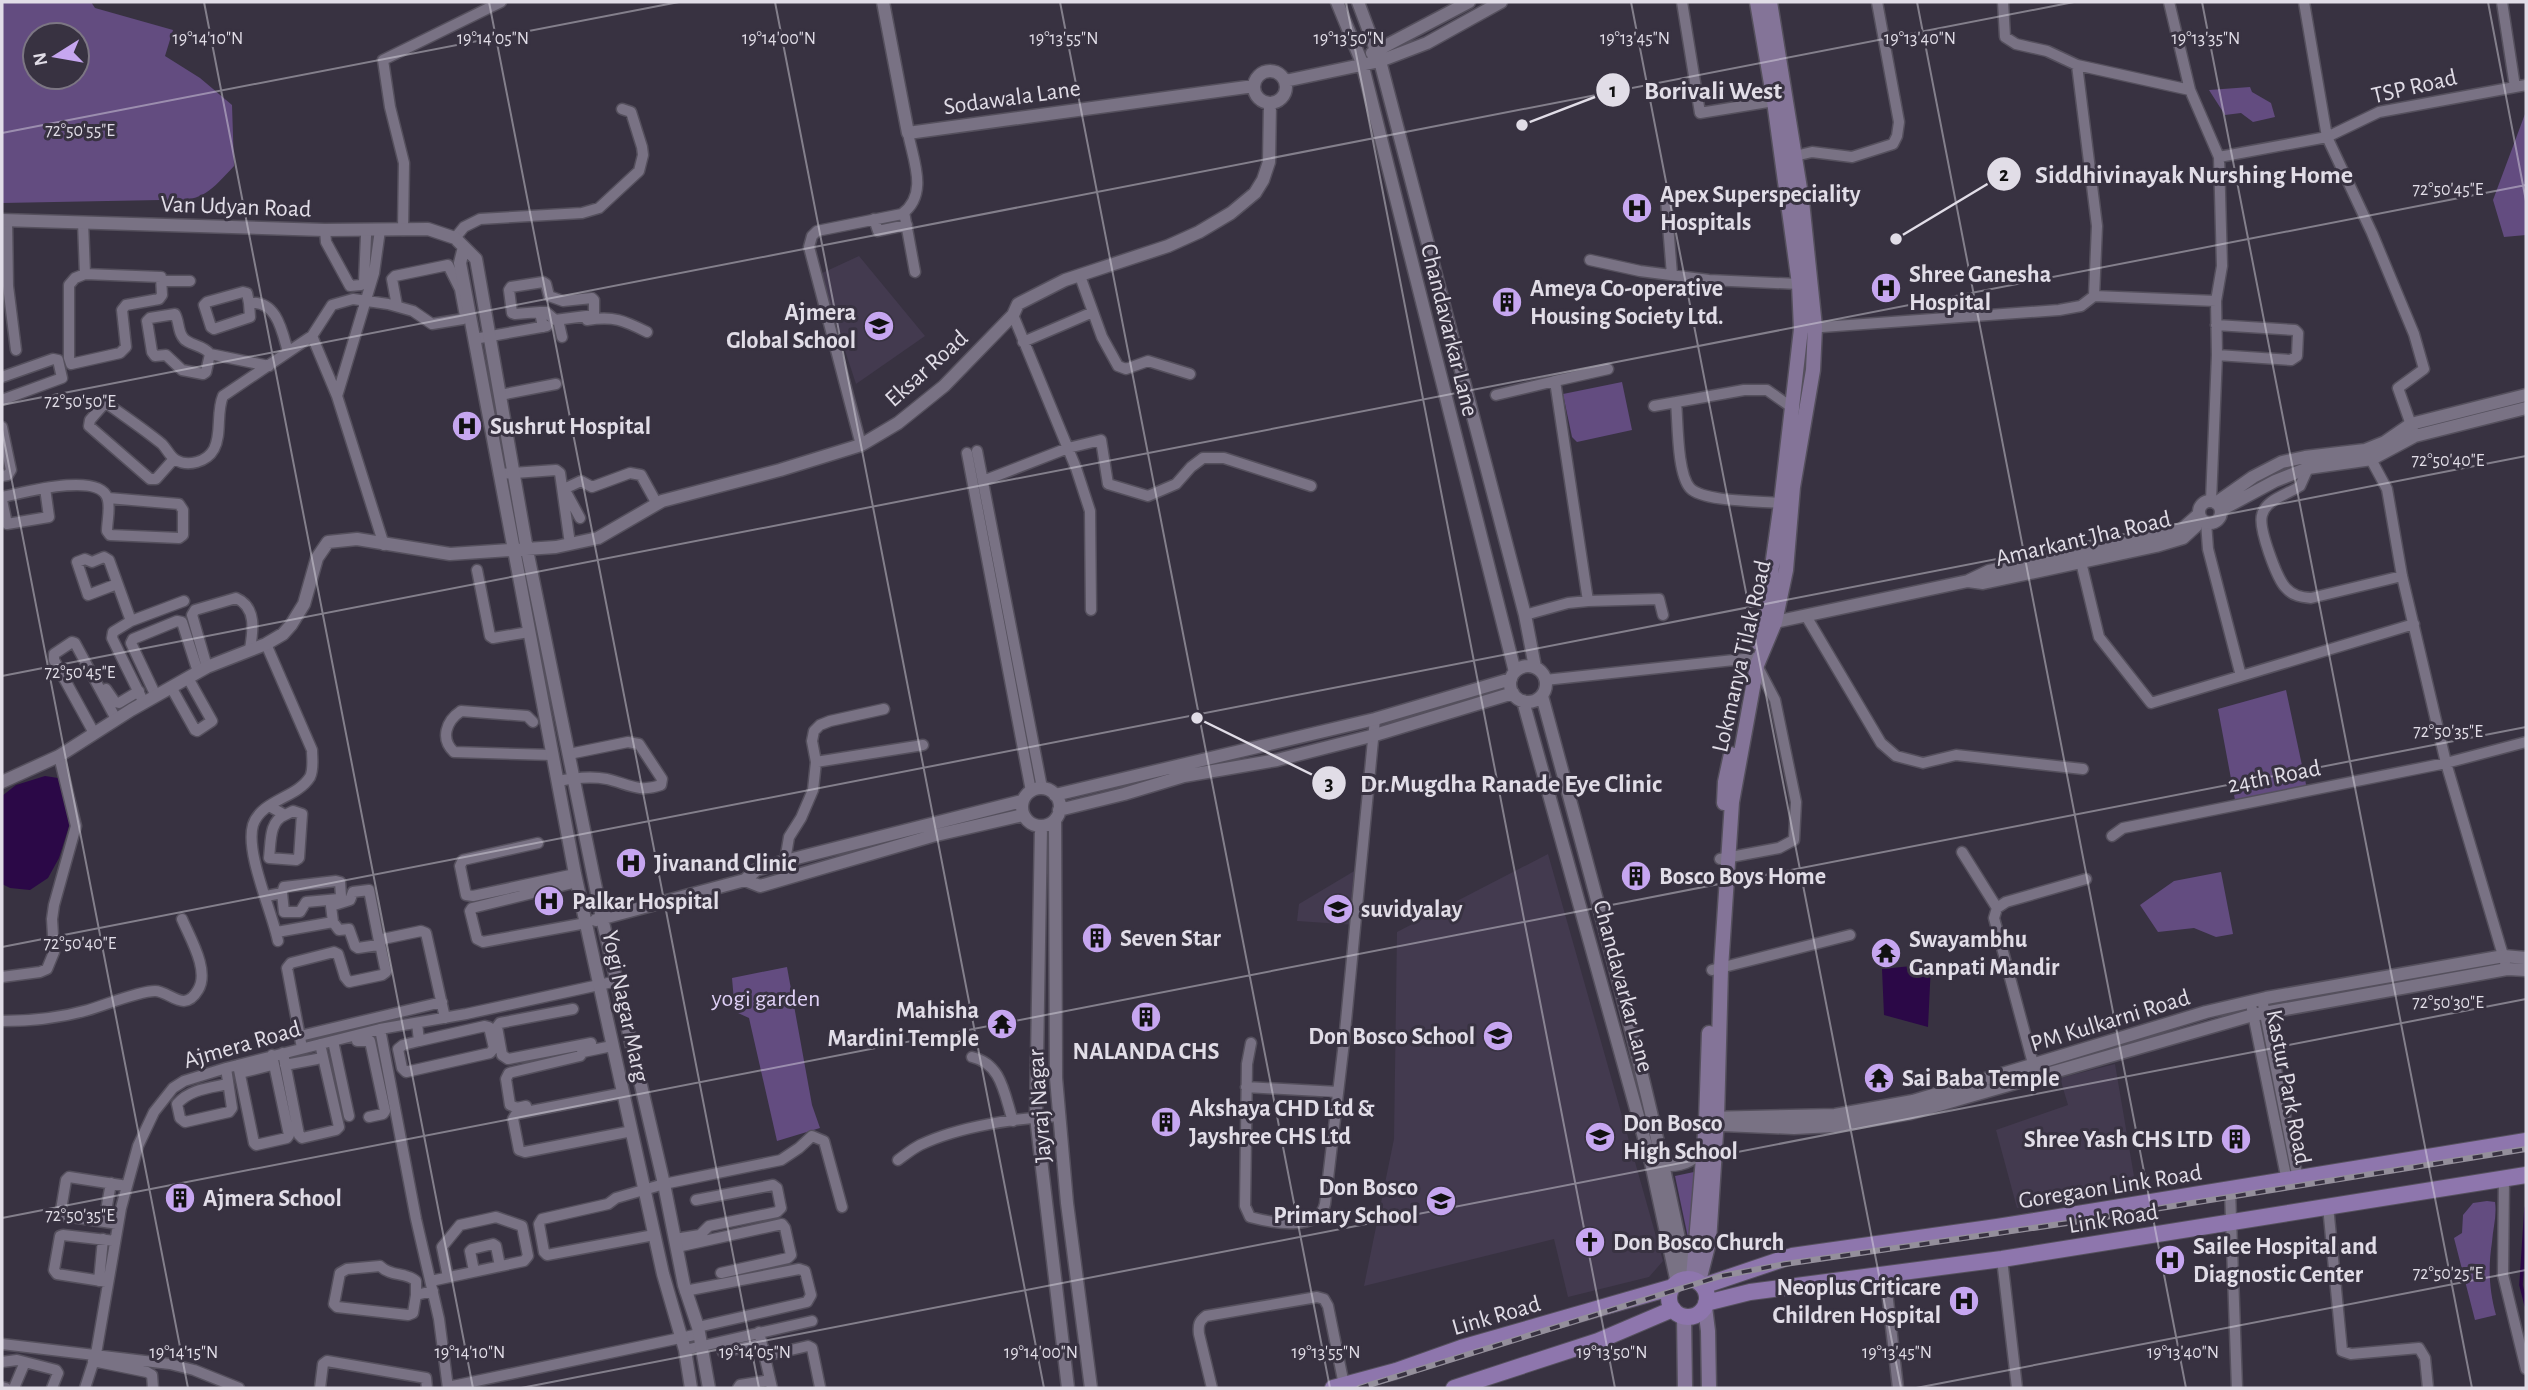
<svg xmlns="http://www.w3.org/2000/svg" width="2528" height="1390" font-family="'Alegreya Sans',sans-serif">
<rect width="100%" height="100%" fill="#383241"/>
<path fill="#433a4f" d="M859,256L925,336L856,384L820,274Z
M1548,854L1663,1261L1649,1277L1568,1297L1554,1239L1364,1286L1394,1139L1397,932Z
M1361,867L1356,925L1297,921L1299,904Z
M2115,1064L2136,1188L2017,1208L1996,1130L2068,1105L2060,1078Z"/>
<path fill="#634c80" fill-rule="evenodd" d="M2,2H91L95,8L173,30L165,56L200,78L232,105L234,166C208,194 201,203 160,200L2,203ZM77,35V77H35V35Z
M2250,87L2252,92L2271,103L2275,117L2253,122L2241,113L2225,115L2209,90Z
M2525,114L2526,235L2504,237L2493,200Z
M1622,382L1632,430L1577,442L1572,437L1563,394Z
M2286,690L2307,789L2235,800L2218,709Z
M2221,872L2233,934L2216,937L2194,928L2158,932L2140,905L2174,881Z
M787,967L812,1105L820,1128L777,1141L749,1018L738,1013L734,1001L732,978Z
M1694,1172L1690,1247L1675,1176Z
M2487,1201L2495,1202C2497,1216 2493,1228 2492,1242C2488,1268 2489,1289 2496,1315L2475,1320L2454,1238L2462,1233L2463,1215L2473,1203Z"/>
<path fill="#2b0847" d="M45,776L58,778L66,791L70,823L59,858L48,878L30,890L10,888L2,884V796L16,785Z
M1931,964L1928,1027L1884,1015L1882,969Z"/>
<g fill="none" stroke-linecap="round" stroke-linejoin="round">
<path stroke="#2b0847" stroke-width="3.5" d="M2526,1208L2521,1285L2526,1305"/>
<g stroke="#55505d" stroke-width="13">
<path id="minor" d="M1682,2L1700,113L1774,101
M2169,2L2190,90L2219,157
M2304,2L2327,137L2372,233L2414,334L2424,369L2398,388L2415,436
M2502,2L2515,87
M2077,65L2190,90
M1795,156L1812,152L1852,157L1893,144L1897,136L1899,122L1877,2
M1666,199L1672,275
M904,212L915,272
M874,219L878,231L907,225
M7,220L8,286L16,350
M83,222L85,274L75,278L69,285V358L71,364L120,353L126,347L122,310L126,305L159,299L162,295L161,277L85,274
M325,230L326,242L350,286L361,285L364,282L366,236
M403,230L404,163L390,107L383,60L501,2
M455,238L464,227L480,219L582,213L599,208L639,171L643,155L642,147L631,112L622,109
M1590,260L1640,271L1709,280L1799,284
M1080,276L1102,337L1118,366L1126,369L1148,361L1190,374
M162,281H190
M2094,296L2216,301
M249,303L250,317L214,329L211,327L204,305L207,302L243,292L247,293L249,303C277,300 282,331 288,352
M540,312H546L555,320L594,315V300L592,298L563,301L549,296L546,284L543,282L511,287L509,290L512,313L515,314L540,312L543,327
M1013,315L1076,468L1090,511L1091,610
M587,320C614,316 623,320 647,332
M559,324L562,337
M2216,325L2295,330L2298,333L2297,356L2291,360L2217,355
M1808,328L2059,310L2081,306L2094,296L2097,226L2077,65L2047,51L2016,44L2005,37L2003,2
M312,336L332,305L353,299L388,304L413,311L432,324L463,319L465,316L460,289L448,265L395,276L392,279L397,306
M474,339L547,326
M1023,342L1093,312
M210,354L206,372L203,374L182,370L166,355L155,356L152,352L147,321L150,318L175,314C179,321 178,330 182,336C187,346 203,344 210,354L269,366
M2,377L53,359L58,360L62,378L2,400
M500,395L556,384
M1496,395L1555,381
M337,396L374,273L380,230
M1676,402C1678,423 1677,473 1690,488C1703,502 1761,501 1781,503
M1654,406L1744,390H1767L1794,409
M2,427L11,470L8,475L2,476
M861,445L809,247L812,236L817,231L902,214C929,194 913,160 908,133
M977,451L1042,788
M2367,452L2387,489L2402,576L2446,763L2505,962
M967,453L1031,791
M173,460L156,479H150L89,426L90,420L104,404L109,405C127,418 145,430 162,444C167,449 170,457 176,460C188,467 207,462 214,449C222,434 216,412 223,396L312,336L337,396L384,545
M2308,468L2300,486C2287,495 2266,499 2262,515C2258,528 2277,579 2286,588C2293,596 2301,597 2311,598L2402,576
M499,474L556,470L560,473L570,544
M983,481L1068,448L1101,440L1108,484L1148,496L1176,484L1191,467L1203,458H1224L1311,486
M2,497C22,493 97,472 107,497C111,506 107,521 107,531L110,535L179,538L183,535V510L179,504L108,498
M2,500L7,524L49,517L45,488
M2211,501L2217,355L2216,301L2222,266L2219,157L2327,137L2379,112L2526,85
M580,518L566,492V488L581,481L592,487L630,473L641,475L657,504
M2206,522L2208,549L2241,676
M2081,562L2099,637L2151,703L2414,624
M477,570L490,636L493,638L529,632
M117,584L88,595L77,562L85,559L92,562L104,557L109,560L131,621
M1588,601L1555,381L1608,369
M1525,615L1568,603L1588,601L1659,599L1663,615
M1806,616L1881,743L1896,756L1923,763L1956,755L2083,769
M266,644L312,750C312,758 314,769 310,777C297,798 261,800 253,825C245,853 272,911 278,941
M207,667L192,615L195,610L236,598C257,607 253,631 250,649
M1545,680L1753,658L1775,700L1796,802L1794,840L1779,848L1720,859
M171,687L195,730L197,731L212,721L188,678
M106,689L115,702L119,703L139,691
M156,696L131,643L133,639L177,621L182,622L198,672
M144,703L112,638L113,632L131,621L184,601
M533,722L527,716L461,711C446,721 440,739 454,752L553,755
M94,733L54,660V654L72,642L75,643L116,719
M816,762L923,745
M558,781C573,778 592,776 607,779C628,784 639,793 661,785L662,779L639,744L628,742L569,754
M269,806L285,815L293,811L302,814L299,858L296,860L269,858C271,842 269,821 285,815
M2112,836L2123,828L2446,763L2526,742
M538,843L463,860L460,866L466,895L473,896L575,874
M1962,852L1997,908
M785,861L789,837L801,818L813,790L816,762L812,741L814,731L820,725L830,721L884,709
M577,882L472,908L470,911L477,939L483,942L586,923
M266,896L282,893L284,887L336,881L340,882L341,896L339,899L306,902L300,912H284L282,893
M277,932L333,922L339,930L349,929L355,946L358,948L378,945L379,941L369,890L353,892L350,900L331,906L333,922
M1712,970L1850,935
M2,977L40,972L47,969L54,952L52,919L54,905L76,826L59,756
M2262,999L2298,1179
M573,1009L500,1023L497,1027L502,1055L508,1059L591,1043
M2252,1009L2287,1181
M2,1021C31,1021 60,1018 88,1010C105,1005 139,991 155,991C170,991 184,1014 198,990C210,971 190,938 182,919
M417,1023L419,1041L403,1045L398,1049L402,1068L406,1072L490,1053L494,1048L489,1027L485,1026L419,1041
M380,1029L416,1219L439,1319L448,1388
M300,1036L442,1002
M333,1041L349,1116
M357,1041H370L385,1111L383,1114L369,1117
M1251,1043L1247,1064L1245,1206L1250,1217C1272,1223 1319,1232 1325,1204L1344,1042L1375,719
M302,1048L287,968L291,963L334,952L338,954L345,977L349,982L382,975L386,972L380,944L383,939L421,931L426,933L445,1018
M283,1053L299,1135L302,1138L336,1130L339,1127L320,1044
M972,1057C1002,1064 1004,1094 1013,1121
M238,1065L254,1143L256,1145L287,1138L289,1135L272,1055
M285,1065L317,1059
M226,1068L232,1108L229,1112L185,1122L180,1118L177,1104C190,1089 210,1088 228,1084
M2035,1071L1994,918L1997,908L2006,902L2086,879
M240,1073L268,1066
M1246,1087L1338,1092
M623,1093L516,1114L513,1119L519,1150L525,1152L632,1131
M526,1106L517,1108L510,1105L506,1079L509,1073L580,1056L583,1052L612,1046
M898,1160C905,1155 912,1149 920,1145C960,1126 1017,1118 1060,1116
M2504,1179L2503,1275L2526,1369
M2230,1190L2237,1388
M2328,1206L2342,1351L2351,1354L2419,1348L2425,1358L2428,1388
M104,1222L111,1183
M118,1224L65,1216L61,1210L66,1180L69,1177L127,1186
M654,1235L547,1255L544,1252L539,1224L542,1219L608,1204L616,1198L664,1184L781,1160L799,1148L812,1136L824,1141L842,1207
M675,1239L700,1235L709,1226L777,1212L781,1208L777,1188L773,1185L696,1200
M677,1247L782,1224L785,1228L791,1255L788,1258L721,1273
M2002,1259L2017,1388
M474,1271L470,1251L472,1249L493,1244L496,1246L500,1266
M1885,1274L1898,1388
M99,1281L103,1239
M431,1281L524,1261L528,1256L522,1226L496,1217L460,1225L442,1247L448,1277
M108,1282L57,1274L54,1270L60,1236L63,1235L115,1241
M685,1291L799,1269L805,1271L811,1295L807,1302L698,1327
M416,1295V1281C406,1272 391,1277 380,1266L347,1269L340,1273L334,1304L337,1307L408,1315L413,1313L416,1295L433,1291
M759,1332L772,1388
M2,1344L170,1364L194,1370L239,1388
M685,1350L812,1321
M723,1352L755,1345L763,1347
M765,1356L808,1346L812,1348L820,1387
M93,1361L147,1372L152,1375L153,1388
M2,1362L17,1360L56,1370L58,1373L52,1388
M2,1387L6,1388
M448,1387L699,1334
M14,1388L25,1362
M85,1388L96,1354L121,1208L138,1146L154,1112L173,1088L184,1081L226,1068L380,1029L466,1014L617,981
M320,1388L323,1364L327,1361L426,1378L427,1388
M738,1388L740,1385L770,1380
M1212,1388L1199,1334C1198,1325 1199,1321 1206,1316L1317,1297L1324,1299L1328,1306L1344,1385"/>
</g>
<g stroke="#55505d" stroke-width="15">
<path id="tertiary" d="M883,2L908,133L1254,86
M1337,2L1362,63L1515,672
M1358,2L1380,61L1525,615L1535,667
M1372,53L1469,2
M1254 87a16 16 0 1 1 32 0a16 16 0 1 1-32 0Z
M1285,81L1380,61L1427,43L1501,2
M2,220L325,230L428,229L455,238L476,259L527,550L602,918L664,1184L684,1285L698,1327L709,1388
M464,247L460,263L575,874L663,1274L685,1350L691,1388
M2199 512a11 11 0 1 1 22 0a11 11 0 1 1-22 0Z
M2216,503L2253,477L2282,462L2305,457L2365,450L2385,442L2411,424L2526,395
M2221,510L2275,481L2308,468L2372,459L2415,436L2526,408
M1968,581L1983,583L2156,546L2183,538L2196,526
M1769,618L1775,622L1968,581L1989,571L2151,538L2182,529L2199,514
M1510 684a18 18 0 1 1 36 0a18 18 0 1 1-36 0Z
M1542,696C1594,890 1649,1082 1687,1279
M1523,701L1651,1163L1677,1283
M2,782L59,756L131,710L207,667L266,644L283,634L291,625L304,604L317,558L328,542L357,539L450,554L556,547L598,538L662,501L780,470L861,445L898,423L944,386L1013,315L1018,304L1065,280L1168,246L1199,232L1231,213L1255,193L1263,180L1269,162L1270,103
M1022 807a19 19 0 1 1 38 0a19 19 0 1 1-38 0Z
M1055,795L1375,719L1511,679
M1059,810L1124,794L1184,776L1277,760L1375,735L1513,693
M1055,820L1056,1078L1067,1203L1091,1388
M1041,826L1036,1117L1068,1388
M745,880L760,886L932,836L1023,815
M596,920L745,880L756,870L785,861L1022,801
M1707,1118L1835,1115L1913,1101L2206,1012L2266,998L2504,956L2526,958
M1723,1125L1794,1128L1834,1126L1911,1113L2253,1015L2507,969L2526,970
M1658,1164C1677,1167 1693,1163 1703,1147"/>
</g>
<g stroke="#55505d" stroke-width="17">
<path id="secondary" d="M1757,2L1774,101L1799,284L1801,329L1781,503L1765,616L1758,643
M1724,803L1725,782L1731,754
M1693,1278L1706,1122L1709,1033
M1699,1281L1709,1242L1717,1118L1721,968L1732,802L1757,665L1775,622L1786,570L1793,487L1813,370L1815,327L1802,201L1770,2
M1705,1307L1708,1331L1709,1388
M1684,1316L1685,1388"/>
</g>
<g stroke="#55505d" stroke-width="18">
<path id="primary" d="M1669 1298a19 19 0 1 1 38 0a19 19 0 1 1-38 0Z
M1703,1286L1792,1256L1997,1227L2526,1141
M1706,1303L1750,1292L2002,1259L2526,1175
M1333,1388L1396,1371L1461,1348L1673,1287
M1454,1388L1598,1341L1673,1309"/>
</g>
<use href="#minor" stroke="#797284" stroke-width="10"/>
<use href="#tertiary" stroke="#797284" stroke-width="12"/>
<use href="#secondary" stroke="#847498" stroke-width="14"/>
<use href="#primary" stroke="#8e76ad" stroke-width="16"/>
<g stroke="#948f9b" stroke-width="6">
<path id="rail" d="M1359,1388L1721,1276L1785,1264L2074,1222L2526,1149"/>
</g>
<use href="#rail" stroke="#383241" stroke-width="3.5" stroke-dasharray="10" stroke-linecap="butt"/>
</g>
<path fill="none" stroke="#e1dde7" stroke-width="2" stroke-opacity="0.45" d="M204,2L473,1388M489,2L759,1388M775,2L1044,1388M1060,2L1330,1388M1346,2L1615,1388M1631,2L1901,1388M1917,2L2186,1388M2202,2L2472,1388M2488,2L2526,201M2,133L679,2M2,405L2074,2M2,430L188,1388M2,676L2526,185M2,947L2526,456M2,1218L2526,727M521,1388L2526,999M1916,1388L2526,1270"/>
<defs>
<g id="hospital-disc" transform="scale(1.575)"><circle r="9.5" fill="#c6a6f0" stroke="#383241"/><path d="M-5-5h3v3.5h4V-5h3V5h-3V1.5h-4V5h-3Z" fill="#111"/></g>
<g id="building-disc" transform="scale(1.575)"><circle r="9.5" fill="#c6a6f0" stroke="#383241"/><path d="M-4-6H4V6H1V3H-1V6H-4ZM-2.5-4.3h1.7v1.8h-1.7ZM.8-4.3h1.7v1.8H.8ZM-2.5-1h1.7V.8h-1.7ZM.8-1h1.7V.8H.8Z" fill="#111"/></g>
<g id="school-disc" transform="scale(1.575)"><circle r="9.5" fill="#c6a6f0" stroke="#383241"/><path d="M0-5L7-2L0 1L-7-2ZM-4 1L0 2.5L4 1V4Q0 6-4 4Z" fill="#111"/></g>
<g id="temple-disc" transform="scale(1.575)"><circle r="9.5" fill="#c6a6f0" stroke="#383241"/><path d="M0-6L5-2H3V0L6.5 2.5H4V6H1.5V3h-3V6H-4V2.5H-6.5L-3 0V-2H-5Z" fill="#111"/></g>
<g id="church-disc" transform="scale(1.575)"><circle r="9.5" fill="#c6a6f0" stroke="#383241"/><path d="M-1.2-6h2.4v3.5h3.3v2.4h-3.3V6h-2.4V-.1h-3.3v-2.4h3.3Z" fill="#111"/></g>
</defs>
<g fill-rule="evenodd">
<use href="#hospital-disc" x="1637" y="208"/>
<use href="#hospital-disc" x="1886" y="288"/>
<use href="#building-disc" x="1507" y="302"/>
<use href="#school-disc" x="879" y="326"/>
<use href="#hospital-disc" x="467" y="426"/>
<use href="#hospital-disc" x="631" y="863"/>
<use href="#building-disc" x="1636" y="876"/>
<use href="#hospital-disc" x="549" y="901"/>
<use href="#school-disc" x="1338" y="909"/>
<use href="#building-disc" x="1097" y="938"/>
<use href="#temple-disc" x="1886" y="953"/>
<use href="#building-disc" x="1146" y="1017"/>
<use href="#temple-disc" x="1002" y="1024"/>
<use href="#school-disc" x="1498" y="1036"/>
<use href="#temple-disc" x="1879" y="1078"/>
<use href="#building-disc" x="1166" y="1122"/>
<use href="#school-disc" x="1600" y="1137"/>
<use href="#building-disc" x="2236" y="1139"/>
<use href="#building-disc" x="180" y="1198"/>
<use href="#school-disc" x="1441" y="1201"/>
<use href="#church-disc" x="1590" y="1242"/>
<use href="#hospital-disc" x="2170" y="1260"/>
<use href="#hospital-disc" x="1964" y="1301"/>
</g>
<g text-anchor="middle" stroke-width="6" stroke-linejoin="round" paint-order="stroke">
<g font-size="24" fill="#e1dde7" stroke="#383241">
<text transform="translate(2414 86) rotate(-13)" y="8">TSP Road</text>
<text transform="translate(1012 97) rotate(-8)" y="8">Sodawala Lane</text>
<text transform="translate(236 206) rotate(2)" y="8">Van Udyan Road</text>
<text transform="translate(1450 330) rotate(76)" y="8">Chandavarkar Lane</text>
<text transform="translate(926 368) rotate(-42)" y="8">Eksar Road</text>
<text transform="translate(2083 538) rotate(-13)" y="8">Amarkant Jha Road</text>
<text transform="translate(1741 656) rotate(-77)" y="8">Lokmanya Tilak Road</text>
<text transform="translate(2274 776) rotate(-11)" y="8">24th Road</text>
<text transform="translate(1624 986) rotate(75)" y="8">Chandavarkar Lane</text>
<text transform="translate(626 1006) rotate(78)" y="8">Yogi Nagar Marg</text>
<text transform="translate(2110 1020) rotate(-17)" y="8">PM Kulkarni Road</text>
<text transform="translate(242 1044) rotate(-16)" y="8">Ajmera Road</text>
<text transform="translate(2289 1087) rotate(79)" y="8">Kastur Park Road</text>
<text transform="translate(1039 1106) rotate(-94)" y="8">Jayraj Nagar</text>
<text transform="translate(2110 1186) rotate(-9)" y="8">Goregaon Link Road</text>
<text transform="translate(2113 1218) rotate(-9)" y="8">Link Road</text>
<text transform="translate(1496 1315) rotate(-16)" y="8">Link Road</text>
</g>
<g font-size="24" font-weight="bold" fill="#e1dde7" stroke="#383241" text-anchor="start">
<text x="1660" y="202">Apex Superspeciality<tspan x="1660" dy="28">Hospitals</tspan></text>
<text x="1909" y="282">Shree Ganesha<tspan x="1909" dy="28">Hospital</tspan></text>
<text x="1530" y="296">Ameya Co-operative<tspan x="1530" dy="28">Housing Society Ltd.</tspan></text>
<text x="856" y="320" text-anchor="end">Ajmera<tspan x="856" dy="28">Global School</tspan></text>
<text x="490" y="434">Sushrut Hospital</text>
<text x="654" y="871">Jivanand Clinic</text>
<text x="1659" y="884">Bosco Boys Home</text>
<text x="572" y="909">Palkar Hospital</text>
<text x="1361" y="917">suvidyalay</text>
<text x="1120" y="946">Seven Star</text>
<text x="1909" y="947">Swayambhu<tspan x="1909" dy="28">Ganpati Mandir</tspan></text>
<text x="979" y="1018" text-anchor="end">Mahisha<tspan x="979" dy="28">Mardini Temple</tspan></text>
<text x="1475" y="1044" text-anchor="end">Don Bosco School</text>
<text x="1146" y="1059" text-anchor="middle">NALANDA CHS</text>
<text x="1902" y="1086">Sai Baba Temple</text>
<text x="1189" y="1116">Akshaya CHD Ltd &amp;<tspan x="1189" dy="28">Jayshree CHS Ltd</tspan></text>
<text x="1623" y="1131">Don Bosco<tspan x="1623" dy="28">High School</tspan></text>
<text x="2213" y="1147" text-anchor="end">Shree Yash CHS LTD</text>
<text x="1418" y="1195" text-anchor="end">Don Bosco<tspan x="1418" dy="28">Primary School</tspan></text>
<text x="203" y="1206">Ajmera School</text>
<text x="1613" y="1250">Don Bosco Church</text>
<text x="2193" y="1254">Sailee Hospital and<tspan x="2193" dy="28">Diagnostic Center</tspan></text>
<text x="1941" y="1295" text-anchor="end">Neoplus Criticare<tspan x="1941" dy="28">Children Hospital</tspan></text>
</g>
<g font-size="24" fill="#dfd0f6" stroke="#383241">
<text x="766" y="1006">yogi garden</text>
</g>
</g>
<g font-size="18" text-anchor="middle" fill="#e1dde7" stroke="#383241" stroke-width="6" stroke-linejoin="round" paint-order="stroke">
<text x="208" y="44">19°14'10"N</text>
<text x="493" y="44">19°14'05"N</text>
<text x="779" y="44">19°14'00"N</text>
<text x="1064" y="44">19°13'55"N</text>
<text x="1349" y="44">19°13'50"N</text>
<text x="1635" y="44">19°13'45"N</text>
<text x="1920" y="44">19°13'40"N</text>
<text x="2206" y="44">19°13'35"N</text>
<text x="80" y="136">72°50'55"E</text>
<text x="2448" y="195">72°50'45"E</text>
<text x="80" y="407">72°50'50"E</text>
<text x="2448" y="466">72°50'40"E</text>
<text x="80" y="678">72°50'45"E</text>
<text x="2448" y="737">72°50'35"E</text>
<text x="80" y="949">72°50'40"E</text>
<text x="2448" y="1008">72°50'30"E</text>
<text x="80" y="1221">72°50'35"E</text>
<text x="2448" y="1279">72°50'25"E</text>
<text x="184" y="1358">19°14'15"N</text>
<text x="470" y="1358">19°14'10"N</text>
<text x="755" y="1358">19°14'05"N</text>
<text x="1041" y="1358">19°14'00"N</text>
<text x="1326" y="1358">19°13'55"N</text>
<text x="1612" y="1358">19°13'50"N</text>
<text x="1897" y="1358">19°13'45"N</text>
<text x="2183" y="1358">19°13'40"N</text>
</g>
<path fill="none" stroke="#e1dde7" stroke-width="2.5" d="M1522 125L1613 90M1896 239L2004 174M1197 718L1329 783"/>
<g fill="#e1dde7" stroke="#383241" stroke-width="2.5">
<circle cx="1522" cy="125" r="7"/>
<circle cx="1896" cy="239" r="7"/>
<circle cx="1197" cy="718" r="7"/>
<circle cx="1613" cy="90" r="18"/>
<circle cx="2004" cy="174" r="18"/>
<circle cx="1329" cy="783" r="18"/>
</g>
<g font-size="21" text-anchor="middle" font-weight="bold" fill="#111">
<text x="1613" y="97">1</text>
<text x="2004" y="181">2</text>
<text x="1329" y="790">3</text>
</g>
<g font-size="26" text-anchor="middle" font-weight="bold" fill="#e1dde7" stroke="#383241" stroke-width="6" stroke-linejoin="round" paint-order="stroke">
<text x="1713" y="99">Borivali West</text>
<text x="2194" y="183">Siddhivinayak Nurshing Home</text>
<text x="1511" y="792">Dr.Mugdha Ranade Eye Clinic</text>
</g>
<rect width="2528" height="1390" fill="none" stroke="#e1dde7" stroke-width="7"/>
<g transform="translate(56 56) rotate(259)"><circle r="33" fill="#383241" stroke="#7c7683" stroke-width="2"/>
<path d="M0-5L12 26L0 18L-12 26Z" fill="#c6a6f0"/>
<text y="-10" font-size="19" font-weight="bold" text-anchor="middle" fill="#e1dde7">N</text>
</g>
</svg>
